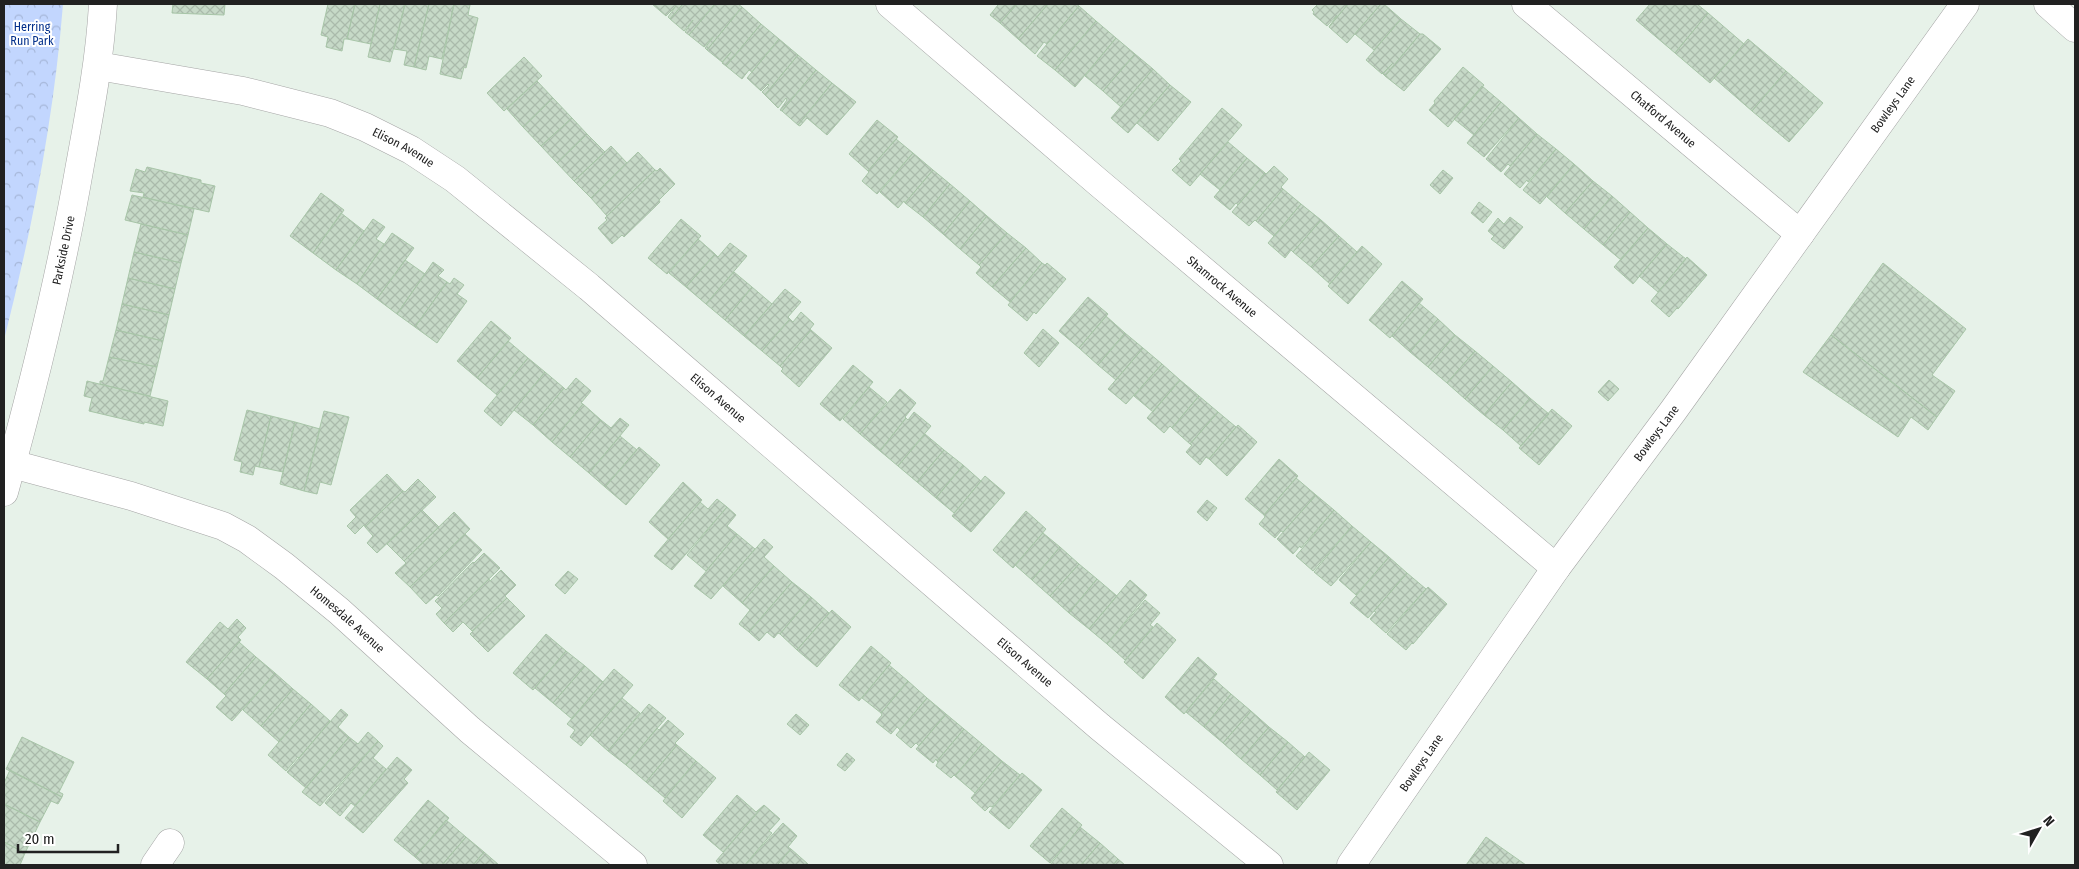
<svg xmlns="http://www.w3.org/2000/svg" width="2079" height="869" font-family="'Fira Sans Condensed',sans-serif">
<defs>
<pattern id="park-crowns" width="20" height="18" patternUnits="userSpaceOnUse" patternTransform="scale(1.25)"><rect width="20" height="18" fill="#c2d6fe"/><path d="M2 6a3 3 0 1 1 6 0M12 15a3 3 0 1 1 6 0" fill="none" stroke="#a6b7d9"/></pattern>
<pattern id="building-cross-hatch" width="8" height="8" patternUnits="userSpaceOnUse" patternTransform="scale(1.25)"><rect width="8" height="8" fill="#c6d9c7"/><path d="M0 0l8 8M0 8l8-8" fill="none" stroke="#aabaab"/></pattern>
</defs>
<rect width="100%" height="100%" fill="#e7f2e9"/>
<path fill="url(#park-crowns)" d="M4,4H63C54,118 32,229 4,340Z"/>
<path fill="url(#building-cross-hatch)" stroke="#a8c5a8" d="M173,4H225L224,15L172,13Z
M328,4H355L347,39H344L342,51L326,47L328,37L321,35Z
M355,4H380L371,44L347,39Z
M380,4H405L390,62L368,57Z
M405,4H429L414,67L404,65L407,51L394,49Z
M429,4H454L442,59L429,56L426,70L414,67Z
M454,4L470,5L468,15L478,18L466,68L464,67L461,79L440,74Z
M652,4H683L670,19L668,17L676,6L666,16Z
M683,4H715L689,35L685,32L693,20L684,31L670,19Z
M715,4H738L742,7L707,50L705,48L713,37L704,47L689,35Z
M996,4H1017L1000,23L990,15L998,5Z
M1017,4H1048L1018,39L1000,23Z
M1048,4H1076L1079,6L1047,44L1044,42L1035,54L1018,39Z
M1318,4H1348L1329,27L1337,15L1327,26L1313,14L1314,12L1312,10Z
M1348,4H1381L1347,43L1329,27Z
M1381,4H1384L1401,19L1374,50L1355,34Z
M1650,4H1697L1708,13L1675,53L1636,20Z
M1079,6L1096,21L1055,70L1037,56Z
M742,7L761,24L726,66L722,63L731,52L722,62L707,50Z
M1708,13L1744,44L1710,83L1675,53Z
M1401,19L1420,34L1385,76L1383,74L1393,63L1382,74L1366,60Z
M1096,21L1116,38L1075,87L1055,70Z
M761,24L779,39L752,72L749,70L742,79L726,66Z
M1420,34H1423L1441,49L1404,91L1385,76Z
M1116,38L1135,54L1103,91L1085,76Z
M779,39L798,55L765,95L762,92L769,85L768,84L761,91L747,78Z
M1748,39L1786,71L1752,111L1714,78Z
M1135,54L1153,69L1121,107L1103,91Z
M798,55L816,70L782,111L780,110L787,100L786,98L778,108L765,95Z
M524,57L542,76L504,111L487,93Z
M1463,67L1484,85L1448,127L1429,110L1435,103L1434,101Z
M1153,69L1170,85L1128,133L1111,118Z
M816,70L832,83L798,125L782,111Z
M1786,71L1823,103L1789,142L1752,111Z
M537,81L553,98L523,127L507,109Z
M832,83L856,102L827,135L807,118L800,126L798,125Z
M1170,85L1191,102L1158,141L1137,123Z
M1482,86L1501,102L1474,135L1454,119Z
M553,98L572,118L541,146L523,127Z
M1501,102L1519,118L1484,157L1467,143Z
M1222,108L1242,125L1190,186L1172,170L1181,161L1179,159Z
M572,118L587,134L557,163L541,146Z
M1519,118L1537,134L1510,166L1508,164L1501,172L1486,159Z
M877,120L898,137L868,171L849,154Z
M587,134L605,152L574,181L557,163Z
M1537,134L1556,149L1528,182L1527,180L1520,188L1504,174Z
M896,139L913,153L877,194L862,181L869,172L868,171Z
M1228,142L1247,158L1220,190L1200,174Z
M611,146L627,163L591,198L574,181Z
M1556,149L1574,164L1540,204L1523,190Z
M638,152L655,170L607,216L591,198Z
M913,153L933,170L905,203L904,201L898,208L880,192Z
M1247,158L1265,173L1238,205L1236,203L1230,210L1214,197Z
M1574,164L1593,181L1565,213L1547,197Z
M1274,166L1288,179L1281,187L1283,189L1256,221L1255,220L1249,226L1232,212L1265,173L1266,174Z
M147,167L201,180V183L215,186L209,212L143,197L144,193L130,191L136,169L145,172Z
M660,168L675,184L659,200L660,202L624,237L622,235L612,244L598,228L607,220L605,218L655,170L657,171Z
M933,170L950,184L923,217L905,203Z
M1443,170L1453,178L1440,194L1430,185Z
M1593,181L1612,196L1584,229L1565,213Z
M950,184L970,201L943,234L923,217Z
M1283,189L1301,204L1274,236L1256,221Z
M321,193L344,210L313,253L290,236Z
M132,195L194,209L188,235L125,220Z
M1612,196L1630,212L1603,245L1584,229Z
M970,201L987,216L960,249L943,234Z
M1479,202L1492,212L1483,223L1471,213Z
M1301,204L1321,220L1293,252L1291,250L1285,258L1268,243Z
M1630,212L1648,228L1621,260L1603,245Z
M341,213L364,231L336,270L313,253Z
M987,216L1007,233L979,265L960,249Z
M1510,217L1523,227L1504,249L1491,239L1494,236L1488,231L1498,218L1504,224Z
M373,219L385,227L376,239L384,244L357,284L336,270Z
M681,219L701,236L667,274L648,258Z
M1321,220L1339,236L1311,267L1293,252Z
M141,224L188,235L181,263L134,252Z
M1648,228L1667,244L1633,284L1614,267Z
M392,233L414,248L377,299L357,284Z
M1007,233L1026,248L992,287L976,273L981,267L979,265Z
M1339,236L1357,252L1330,284L1311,267Z
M698,239L715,254L686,287L669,273Z
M730,243L747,256L706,304L686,287L715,254L718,257Z
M1667,244L1686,259L1658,292L1639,276Z
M1362,246L1382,264L1348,304L1328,286Z
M1026,248L1042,263L1010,302L992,287Z
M134,252L181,263L175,289L128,278Z
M1687,257L1707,275L1678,309L1677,308L1669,317L1651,301Z
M405,260L425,274L397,314L377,299Z
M433,262L444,270L438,276L447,282L415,327L397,314Z
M1042,263L1045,265L1047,263L1066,279L1036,314L1034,312L1027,321L1008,305Z
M1883,263L1966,329L1932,375L1955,391L1937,417L1831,335Z
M734,272L752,287L725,320L706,304Z
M128,278L175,289L169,315L122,304Z
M454,278L464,285L457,294L467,301L437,343L415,327L447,282L450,284Z
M1402,281L1423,299L1390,338L1369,320Z
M752,287L772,304L744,336L725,320Z
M785,289L801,302L788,317L790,319L762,351L744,336Z
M1088,297L1108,314L1079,348L1059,331Z
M1419,303L1438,319L1410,352L1392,336Z
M122,304L169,315L163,341L116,330Z
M801,312L814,324L810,329L811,330L780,366L762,351L790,319L793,322Z
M1106,316L1125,333L1098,365L1079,348Z
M1438,319L1455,335L1428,367L1410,352Z
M491,321L511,338L477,378L457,361Z
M1043,329L1059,343L1039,367L1024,353Z
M116,330L163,341L157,367L109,357Z
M811,330L832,348L799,387L781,371L783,369L780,366Z
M1125,333L1143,348L1116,380L1098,365Z
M1455,335L1475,351L1447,383L1428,367Z
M1831,335L1937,417L1928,430L1911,417L1898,437L1803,372Z
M508,341L528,358L497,395L477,378Z
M1143,348L1162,364L1126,404L1108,389Z
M1475,351L1493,366L1465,399L1447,383Z
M109,357L157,367L150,396L100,384V381H103Z
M528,358L545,372L501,426L484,411Z
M1162,364L1180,380L1153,412L1134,396Z
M853,365L873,382L840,421L820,404Z
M1493,366L1512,382L1484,415L1465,399Z
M545,372L564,388L533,425L514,410Z
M576,378L591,391L581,403L583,404L552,442L533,425L564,388L566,390Z
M1180,380L1199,396L1172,428L1170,426L1164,433L1147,418Z
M1609,380L1619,389L1608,401L1598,392Z
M87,381L168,401L163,426L144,422V424L89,411L92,398L84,396Z
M1512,382L1530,398L1503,430L1484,415Z
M869,387L887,402L860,434L843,419Z
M900,389L916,403L905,417L906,418L880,451L860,434Z
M1199,396L1218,412L1190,444L1172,428Z
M1530,398L1549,414L1521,446L1503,430Z
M583,404L601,420L570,457L552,442Z
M1552,409L1572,426L1539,465L1519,448Z
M247,410L271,416L259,467L255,466L253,475L240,472L242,462L234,460Z
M324,411L349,417L331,485L320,482L317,494L304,491Z
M914,412L931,426L898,466L880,451L906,418L908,420Z
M1218,412L1236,427L1209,459L1206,457L1200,465L1186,452L1192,445L1190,444Z
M271,416L295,422L283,472L259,467Z
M620,418L629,425L589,473L570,457L601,420L611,428Z
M295,422L320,429L304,491L280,484Z
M1238,425L1257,442L1227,476L1209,459Z
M925,434L944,450L917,482L898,466Z
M620,436L637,450L605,487L589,473Z
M639,447L660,465L626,505L605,487Z
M944,450L963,465L936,498L917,482Z
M1279,459L1298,476L1264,515L1245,499Z
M963,465L981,481L954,513L936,498Z
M387,474L403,491L365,527L364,525L355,534L347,526L356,517L350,510Z
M985,476L1005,493L971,532L952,516Z
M1296,478L1316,495L1283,532L1281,531L1275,538L1259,524L1265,517L1264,515Z
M418,479L436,497L377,553L367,543L373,536L365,527L403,491L405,492Z
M683,482L702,500L668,539L649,522Z
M1316,495L1334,510L1301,548L1300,546L1293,554L1277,539Z
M717,499L727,507L672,570L654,556L700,502L708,509Z
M1207,500L1217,508L1207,521L1197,512Z
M727,507L736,515L727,526L737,534L706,571L687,555Z
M422,510L439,527L404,561L387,544Z
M1334,510L1352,526L1313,571L1296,556Z
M1026,511L1046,529L1013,568L993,550Z
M454,512L470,529L410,587L395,573L406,563L404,561Z
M1352,526L1371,542L1331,586L1314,572Z
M1043,533L1060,547L1032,580L1015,565Z
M465,534L482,550L438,596L436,595L426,604L410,587Z
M737,534L755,549L711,599L694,586Z
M764,539L773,547L764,557L774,566L742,603L723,586Z
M1371,542L1389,557L1356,595L1339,580Z
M1060,547L1079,564L1050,596L1032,580Z
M484,553L500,568L444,623L436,614L442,608L435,601L473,562L474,563Z
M1389,557L1407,573L1368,618L1350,603Z
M1079,564L1097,579L1069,613L1050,596Z
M774,566L792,582L749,632L739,624L750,610L742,603Z
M501,570L516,585L505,596L507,598L472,631L463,622L453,632L444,623L489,579L490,581Z
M568,571L578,579L565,594L555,585Z
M1407,573L1426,589L1386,633L1370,619L1376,612L1374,611Z
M1097,579L1117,596L1089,629L1069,613Z
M1130,580L1147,595L1107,644L1089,629Z
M792,582L811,597L780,634L778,633L774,638L767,632L759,641L749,632Z
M1428,587L1447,604L1413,644L1412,643L1406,650L1387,634Z
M811,597L829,613L797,650L780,634Z
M507,598L525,616L488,652L470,634Z
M1145,600L1160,613L1150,625L1153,627L1125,660L1107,644Z
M832,610L851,627L817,667L797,650Z
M237,619L246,628L238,637L241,640L207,679L186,662L220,622L228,629Z
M1157,623L1176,640L1143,679L1124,662Z
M546,634L566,651L533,690L513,673Z
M239,642L256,657L224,694L207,679Z
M871,646L891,663L859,701L839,685Z
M566,651L585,666L553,703L535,688Z
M256,657L275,673L232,721L216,707L226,696L224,694Z
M1198,657L1217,674L1184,714L1165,697Z
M889,665L908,681L881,713L862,698Z
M585,666L603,682L572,719L553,703Z
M614,669L633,685L581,746L570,737L575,730L567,724Z
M275,673L293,689L261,726L243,710Z
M1214,679L1231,694L1204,727L1186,712Z
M908,681L927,698L900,730L897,727L891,734L876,722L882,715L881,713Z
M293,689L311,704L279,742L261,726Z
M1231,694L1251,711L1223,743L1204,727Z
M622,698L640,713L608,751L590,735Z
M927,698L946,714L919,746L916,743L911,748L896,735Z
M311,704L330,721L299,758L298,757L286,771L268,755Z
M649,704L666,718L626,765L608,751Z
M341,709L348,715L338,727L349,737L306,788L287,772Z
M1251,711L1269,727L1241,759L1223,743Z
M796,714L809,725L800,735L787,724Z
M946,714L964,729L937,761L936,759L933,763L916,749Z
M668,720L684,734L675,743L677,745L646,782L626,765L657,728L659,730Z
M1269,727L1288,742L1260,775L1241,759Z
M964,729L982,744L955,776L954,775L951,778L936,766L938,762L937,761Z
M368,732L378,741L320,806L302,792L349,737L358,744Z
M22,737L74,762L59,792L63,794L62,797L6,769Z
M378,741L383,746L373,758L386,769L355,806L351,803L340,816L325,803Z
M1288,742L1305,757L1277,790L1260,775Z
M982,744L1002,761L975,793L955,776Z
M677,745L696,761L665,798L646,782Z
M1309,752L1330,770L1297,810L1276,792Z
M847,753L855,760L845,771L837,765Z
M397,757L412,770L404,779L408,783L363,833L345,818Z
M696,761L716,778L682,818L663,801Z
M1002,761L1020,775L992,807L990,806L985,811L971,798Z
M10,770L62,797L58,804L51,801L40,822L4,804V783Z
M1022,773L1042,790L1009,829L989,812Z
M737,795L756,812L764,805L723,852L703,835Z
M428,800L449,818L415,857L394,840Z
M4,804L40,822L25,853L4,842Z
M764,805L780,819L769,831L772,833L745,865H721L716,861Z
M1062,808L1082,825L1050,863L1030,846Z
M446,820L466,837L442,865H424L415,857Z
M783,823L797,836L788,847L791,849L777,865H745Z
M1080,827L1100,843L1081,865H1050Z
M466,837L484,852L473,865H442Z
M1486,837L1526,865H1466Z
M4,842L25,853L20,865H4Z
M1100,843L1118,859L1113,865H1081Z
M791,849L808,864L807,865H777Z
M484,852L499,865H473Z
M1118,859L1125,865H1113Z"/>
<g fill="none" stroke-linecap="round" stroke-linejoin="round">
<g stroke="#a5a5a5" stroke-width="29">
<g id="minor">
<path id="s1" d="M890,4L1099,183L1556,568"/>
<path id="s2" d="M1526,4L1800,234"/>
<path d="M2048,4L2075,28"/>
<path id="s3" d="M98,66L243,91L330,113L365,127L411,150L455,179L589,287L1100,727L1269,865"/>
<path id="s4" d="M12,464L131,496L223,526L247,539L284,566L339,611L470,730L633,865"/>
<path id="s5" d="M4,492C34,384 61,275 80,165C90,111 100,58 103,4"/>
<path d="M155,865L170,843"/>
<path id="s6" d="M1351,865L1556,568L1673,411L1965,4"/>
</g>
</g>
<use href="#minor" stroke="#fff" stroke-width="28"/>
</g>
<g text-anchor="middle" stroke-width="4" stroke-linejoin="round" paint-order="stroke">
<g font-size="12" fill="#03308b" stroke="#fff">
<text x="32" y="31">Herring<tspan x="32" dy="14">Run Park</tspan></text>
</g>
<g font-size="12" fill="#212121" stroke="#fff">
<text dy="4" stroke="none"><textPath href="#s6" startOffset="934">Bowleys Lane</textPath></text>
<text dy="4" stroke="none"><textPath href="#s2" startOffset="179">Chatford Avenue</textPath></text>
<text dy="4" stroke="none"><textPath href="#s3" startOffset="318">Elison Avenue</textPath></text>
<text dy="4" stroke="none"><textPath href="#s5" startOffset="249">Parkside Drive</textPath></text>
<text dy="4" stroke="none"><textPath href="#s1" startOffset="436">Shamrock Avenue</textPath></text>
<text dy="4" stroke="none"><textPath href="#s3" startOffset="721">Elison Avenue</textPath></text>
<text dy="4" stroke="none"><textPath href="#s6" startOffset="529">Bowleys Lane</textPath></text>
<text dy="4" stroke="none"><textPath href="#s4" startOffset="376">Homesdale Avenue</textPath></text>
<text dy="4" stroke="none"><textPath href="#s3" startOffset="1126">Elison Avenue</textPath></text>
<text dy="4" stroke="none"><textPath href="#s6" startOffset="124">Bowleys Lane</textPath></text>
</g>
</g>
<rect width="2079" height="869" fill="none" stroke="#212121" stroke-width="10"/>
<g transform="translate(2039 829) rotate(51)" stroke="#ffffff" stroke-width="4" paint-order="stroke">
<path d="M0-4L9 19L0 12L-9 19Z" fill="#212121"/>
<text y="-8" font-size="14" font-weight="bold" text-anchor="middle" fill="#212121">N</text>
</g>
<path d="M18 844v8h100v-8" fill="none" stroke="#212121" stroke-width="2.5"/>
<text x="25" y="844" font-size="15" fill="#212121" stroke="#ffffff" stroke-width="4" paint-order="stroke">20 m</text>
</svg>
